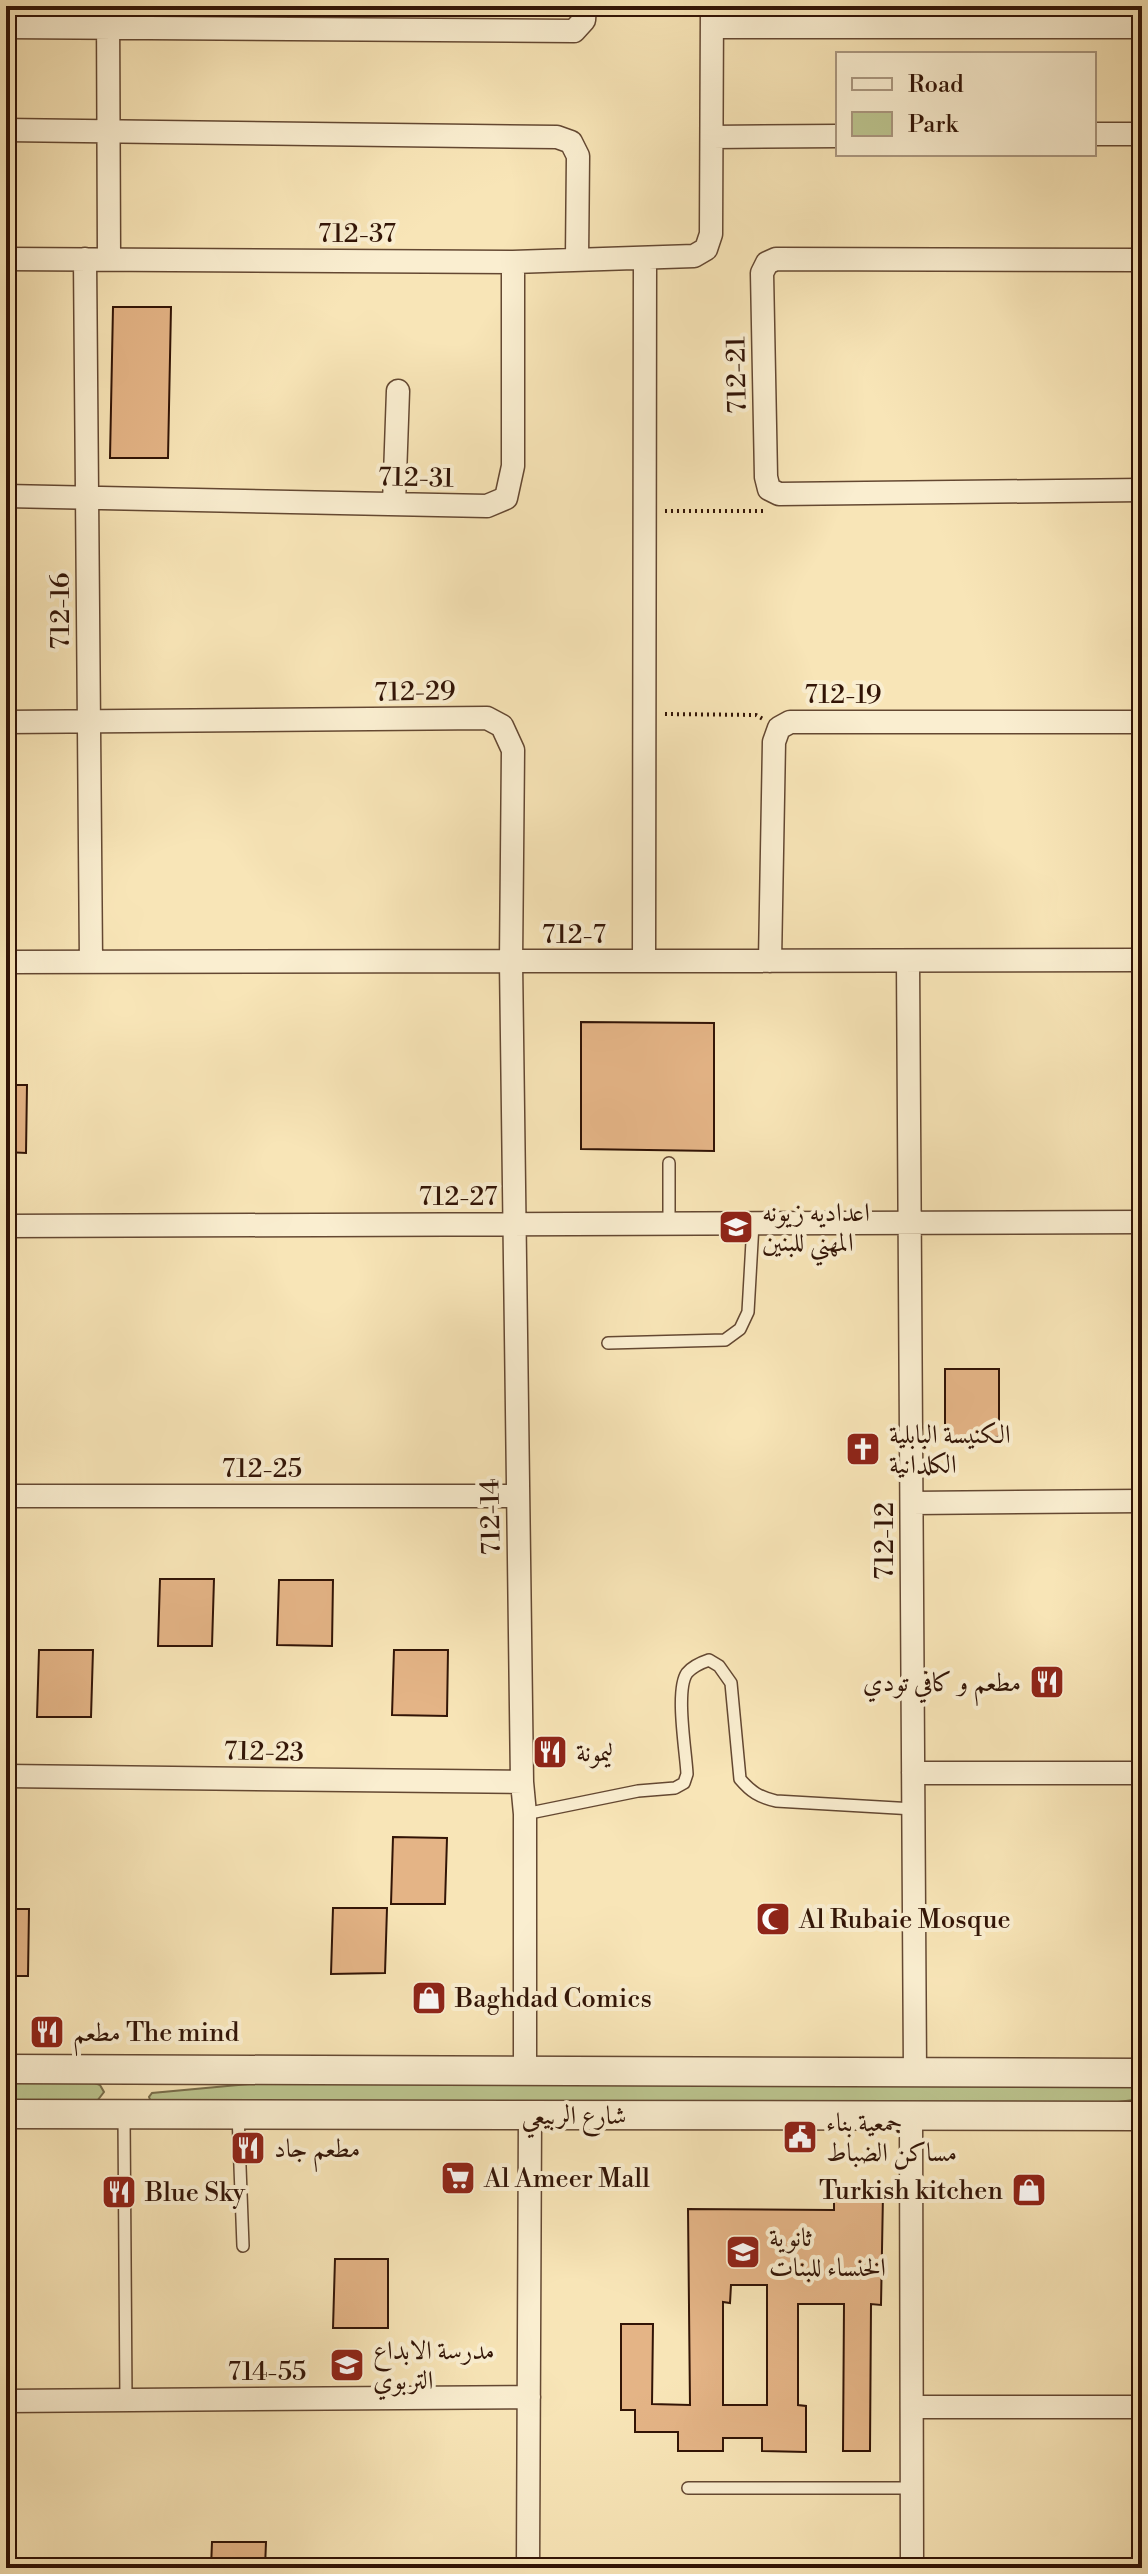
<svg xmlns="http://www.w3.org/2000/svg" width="1148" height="2574" font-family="'Libre Bodoni',Amiri,serif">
<rect width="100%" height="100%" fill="#f8e5b7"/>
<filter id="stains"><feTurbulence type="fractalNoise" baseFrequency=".0025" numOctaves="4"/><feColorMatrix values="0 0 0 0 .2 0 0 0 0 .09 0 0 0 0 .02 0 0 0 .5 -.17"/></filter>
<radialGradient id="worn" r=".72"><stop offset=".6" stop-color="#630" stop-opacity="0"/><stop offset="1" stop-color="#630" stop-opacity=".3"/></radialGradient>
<path fill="#bcc58f" stroke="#776c4a" stroke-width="2" d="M6,2083H95L100,2085L104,2092L97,2101H6Z
M249,2084L1142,2085V2099L1077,2107L151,2102L149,2097L152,2093Z"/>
<path fill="#e4b486" stroke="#321406" stroke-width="2" fill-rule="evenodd" d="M113,307H171L168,458H110Z
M581,1022L714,1023V1151L581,1149Z
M6,1085H27L26,1153L6,1152Z
M945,1369H999V1437L945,1436Z
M160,1579H214L212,1646H158Z
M279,1580H333L332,1646L277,1645Z
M39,1650H93L91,1717H37Z
M394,1650H448L447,1716L392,1715Z
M393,1837L447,1838L445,1904H391Z
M333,1908H387L385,1973L331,1974Z
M6,1909H29L28,1976H6Z
M834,2194H883L881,2305L871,2304L870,2451H843L844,2304H798V2405L806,2406V2452L762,2451V2438H723V2451H678V2432H635V2410H621V2324H653L652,2404L690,2405L688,2209L834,2210ZM731,2285H767V2405H723V2302L730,2303Z
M335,2259H388V2328H333Z
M212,2542H266L265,2568H211Z"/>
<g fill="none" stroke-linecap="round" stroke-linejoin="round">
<g stroke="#644832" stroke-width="14">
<path id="service" d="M669,1224V1163
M608,1343L725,1340L740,1329L748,1312L753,1224
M525,1814L638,1791L675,1788L684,1783L687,1774C686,1752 675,1690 687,1673C693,1666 700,1663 709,1660L719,1666L731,1683L740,1779C751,1792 759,1797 776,1801L914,1809
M238,2114L243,2246
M124,2117L126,2400
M688,2488H912"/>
</g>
<g stroke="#644832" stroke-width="25">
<path id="minor" d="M108,6L109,259
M6,27L574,31L584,20L585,6
M712,27H1142
M6,130L557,137L571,142L578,156L577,259
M1094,134H1142
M712,137L838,136
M6,259L513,262L694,256L706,249L711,234L712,6
M85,259L91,962
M1142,260L776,259L767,263L762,273L766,477L769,489L779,494L1142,490
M6,496L487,506L506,498L513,466V262
M394,504L398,391
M6,722L487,718L502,726L513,750L511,962L522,1782L525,1814V2071
M644,961L645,259
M770,961L774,742L779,728L790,722H1142
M908,961L915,2072
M6,962L1142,960
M6,1226L1142,1222
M6,1496H518
M912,1503L1142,1501
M913,1773H1142
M6,1776L522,1782
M911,2116L912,2568
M6,2401L529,2397
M912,2407H1142
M528,2568L530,2115"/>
</g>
<g stroke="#644832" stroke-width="31">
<path id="tertiary" d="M6,2069L1142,2073
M6,2114L1142,2116"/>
</g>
<path stroke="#321406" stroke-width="4" stroke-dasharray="2 4" stroke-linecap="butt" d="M665,511H764
M665,714L756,715L763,719"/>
<use href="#service" stroke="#faeed0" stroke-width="11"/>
<use href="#minor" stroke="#faeed0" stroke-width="22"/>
<use href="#tertiary" stroke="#faeed0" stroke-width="28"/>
</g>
<defs>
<g id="school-square" transform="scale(1.8)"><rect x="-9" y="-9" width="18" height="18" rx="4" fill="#8f2418" stroke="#faeed0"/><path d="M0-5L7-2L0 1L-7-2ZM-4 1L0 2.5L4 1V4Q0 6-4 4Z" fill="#fff"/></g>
<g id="church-square" transform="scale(1.8)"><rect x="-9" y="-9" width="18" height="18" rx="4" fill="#8f2418" stroke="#faeed0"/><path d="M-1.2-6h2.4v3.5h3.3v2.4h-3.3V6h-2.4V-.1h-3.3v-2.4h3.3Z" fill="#fff"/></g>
<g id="restaurant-square" transform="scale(1.8)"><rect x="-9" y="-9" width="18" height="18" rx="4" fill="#8f2418" stroke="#faeed0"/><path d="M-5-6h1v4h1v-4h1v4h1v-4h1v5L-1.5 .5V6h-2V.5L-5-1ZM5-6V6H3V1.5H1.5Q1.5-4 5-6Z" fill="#fff"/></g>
<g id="mosque-square" transform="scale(1.8)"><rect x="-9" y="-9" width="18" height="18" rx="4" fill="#8f2418" stroke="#faeed0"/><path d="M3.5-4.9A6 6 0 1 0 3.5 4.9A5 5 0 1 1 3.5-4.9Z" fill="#fff"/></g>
<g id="shop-square" transform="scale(1.8)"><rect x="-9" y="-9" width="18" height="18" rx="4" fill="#8f2418" stroke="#faeed0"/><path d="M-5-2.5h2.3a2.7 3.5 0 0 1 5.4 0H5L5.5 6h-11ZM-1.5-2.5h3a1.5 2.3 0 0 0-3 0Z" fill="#fff"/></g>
<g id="civic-square" transform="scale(1.8)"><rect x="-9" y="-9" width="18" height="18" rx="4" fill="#8f2418" stroke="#faeed0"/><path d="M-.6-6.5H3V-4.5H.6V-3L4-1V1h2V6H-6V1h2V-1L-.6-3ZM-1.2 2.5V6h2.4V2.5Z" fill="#fff"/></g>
<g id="supermarket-square" transform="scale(1.8)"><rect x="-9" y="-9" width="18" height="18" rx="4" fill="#8f2418" stroke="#faeed0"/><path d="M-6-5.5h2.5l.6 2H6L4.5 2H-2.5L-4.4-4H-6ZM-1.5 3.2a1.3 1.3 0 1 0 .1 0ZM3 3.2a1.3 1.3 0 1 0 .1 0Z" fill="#fff"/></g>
</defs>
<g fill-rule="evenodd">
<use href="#school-square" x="736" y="1227"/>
<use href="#church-square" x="863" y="1449"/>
<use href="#restaurant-square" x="1047" y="1682"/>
<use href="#restaurant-square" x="550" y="1752"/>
<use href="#mosque-square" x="773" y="1919"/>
<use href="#shop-square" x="429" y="1998"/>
<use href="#restaurant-square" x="47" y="2032"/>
<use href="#civic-square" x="800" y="2137"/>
<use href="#restaurant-square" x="248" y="2148"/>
<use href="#supermarket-square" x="458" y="2178"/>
<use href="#shop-square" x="1029" y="2190"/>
<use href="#restaurant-square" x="119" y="2192"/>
<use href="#school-square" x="743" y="2252"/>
<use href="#school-square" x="347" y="2365"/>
</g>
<g text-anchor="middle" stroke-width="8" stroke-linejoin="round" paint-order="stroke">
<g font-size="26" fill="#321406" stroke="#faeed0">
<text x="357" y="242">712-37</text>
<text transform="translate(736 375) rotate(-91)" y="9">712-21</text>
<text transform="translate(416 477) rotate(1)" y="9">712-31</text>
<text transform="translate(60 611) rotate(-90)" y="9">712-16</text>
<text transform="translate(415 691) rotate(-1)" y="9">712-29</text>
<text x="843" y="703">712-19</text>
<text x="574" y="943">712-7</text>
<text x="458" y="1205">712-27</text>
<text x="262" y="1477">712-25</text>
<text transform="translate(490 1517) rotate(-91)" y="9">712-14</text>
<text transform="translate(884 1541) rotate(-90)" y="9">712-12</text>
<text transform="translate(264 1751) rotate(1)" y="9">712-23</text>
<text x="574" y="2124">شارع الربيعي</text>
<text x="267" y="2380">714-55</text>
</g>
<g font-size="26" fill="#321406" stroke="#faeed0" text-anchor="start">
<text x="762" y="1221">اعداديه زيونه<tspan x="762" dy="30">المهني للبنين</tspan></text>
<text x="889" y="1443">الكنيسة البابلية<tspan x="889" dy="30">الكلدانية</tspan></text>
<text x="1021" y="1691" text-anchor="end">مطعم و كافي تودي</text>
<text x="576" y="1761">ليمونة</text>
<text x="799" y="1928">Al Rubaie Mosque</text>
<text x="455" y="2007">Baghdad Comics</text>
<text x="73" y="2041">مطعم The mind</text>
<text x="826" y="2131">جمعية بناء<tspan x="826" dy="30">مساكن الضباط</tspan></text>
<text x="274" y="2157">مطعم جاد</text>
<text x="484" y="2187">Al Ameer Mall</text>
<text x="1003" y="2199" text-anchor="end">Turkish kitchen</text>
<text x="145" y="2201">Blue Sky</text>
<text x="769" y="2246">ثانوية<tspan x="769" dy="30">الخنساء للبنات</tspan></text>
<text x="373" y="2359">مدرسة الابداع<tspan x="373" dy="30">التربوي</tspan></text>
</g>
</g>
<rect width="1148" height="2574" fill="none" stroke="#f8e5b7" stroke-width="32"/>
<rect x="8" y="8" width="1132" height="2558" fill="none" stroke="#321406" stroke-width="4"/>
<rect x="16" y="16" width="1116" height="2542" fill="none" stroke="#321406" stroke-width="2"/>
<rect x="836" y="52" width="260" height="104" fill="#faeed0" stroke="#aa977f" stroke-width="2"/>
<rect x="852" y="78" width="40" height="12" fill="#faeed0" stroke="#aa977f" stroke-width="2"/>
<text x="908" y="92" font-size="24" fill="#321406">Road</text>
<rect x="852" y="112" width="40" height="24" fill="#bcc58f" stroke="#aa977f" stroke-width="2"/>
<text x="908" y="132" font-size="24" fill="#321406">Park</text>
<rect width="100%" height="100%" filter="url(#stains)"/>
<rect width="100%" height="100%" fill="url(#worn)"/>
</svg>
